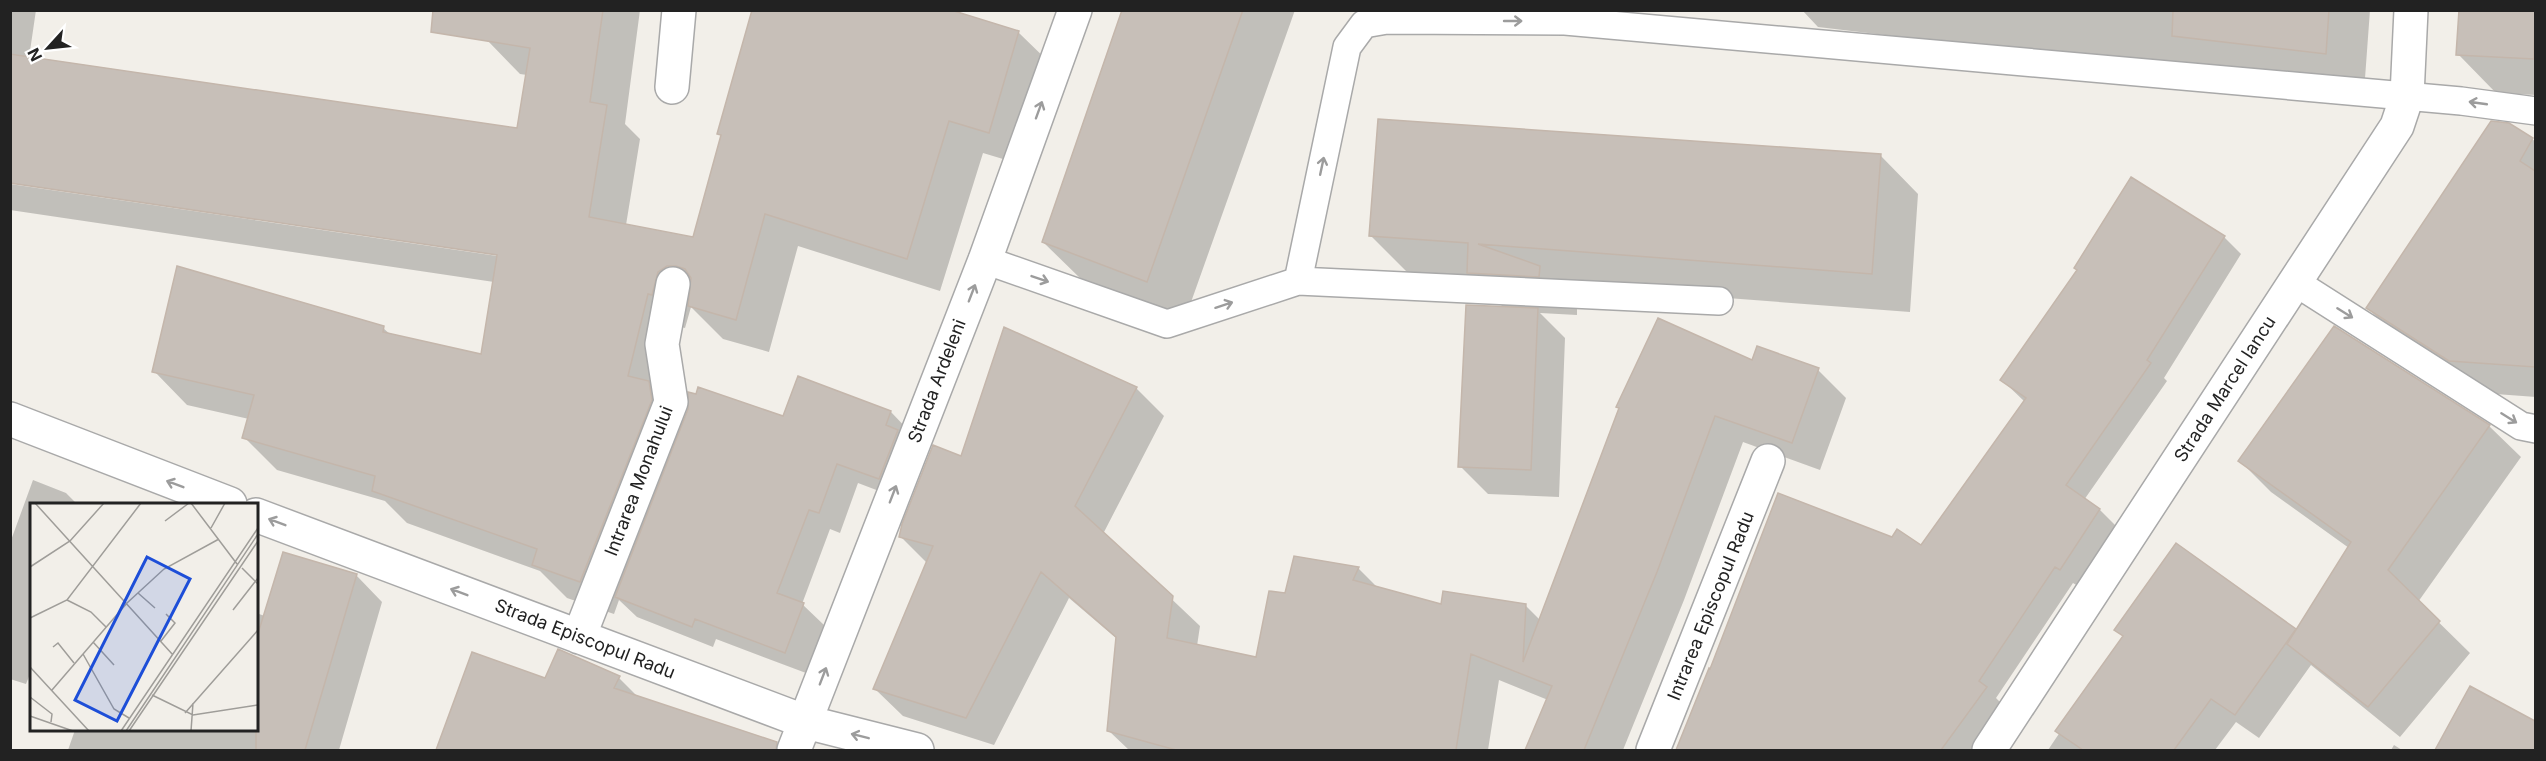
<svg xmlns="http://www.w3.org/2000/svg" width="2546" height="761" font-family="Inter,sans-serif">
<rect width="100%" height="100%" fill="#f2efe9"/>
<path fill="#0003" d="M10,10H36L29,58L518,130L527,75L520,74L487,40L491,10H640L625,124L640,139L626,225L694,239L722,137L718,133L1018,32L1052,65L1023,165L983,153L940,291L798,246L769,352L723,339L691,307L685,328L681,327L663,398L682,416L683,426L891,412L911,433L900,499L858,483L840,533L830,529L802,604L824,625L806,673L716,639L713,647L637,617L619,600L614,614L567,598L540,571L407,523L385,501L277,470L244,437L249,419L187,405L154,371L383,328L391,335L482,356L494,282L10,210V184L504,257L505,255L10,181Z
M1124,10H1295L1185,319L1082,280L1043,242Z
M1802,10H2370L2364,92L1818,27Z
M2460,10H2536V95L2496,93L2458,54Z
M2532,139L2536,142V397L2482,393L2400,341L2368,308Z
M1880,155L1918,194L1910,312L1556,285L1577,306V315L1540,313L1565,338L1559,497L1488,494L1460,466L1504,308L1475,279L1409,274L1370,235Z
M2224,237L2241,254L2164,378L2167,381L2084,500L2100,510L2117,527L2078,586L2073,583L1996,698L2003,705L1970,750H1677L1709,670L1893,539L1922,547L2025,402L2002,380Z
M2335,328L2489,426L2521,457L2418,602L2470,653L2400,737L2311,665L2259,738L2236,722L2215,750H2048L2124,637L2116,630L2296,631L2349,548L2271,492L2240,461Z
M1753,362L1818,370L1846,398L1820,470L1743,442L1684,600L1623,750H1527L1548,700L1499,680L1488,750H1129L1109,731L1117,639L1069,598L994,745L903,716L875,689L927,563L900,536L962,458L1136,388L1164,416L1103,534L1200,626L1197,646L1257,659L1286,595L1358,568L1379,589L1442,606L1525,605L1541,621Z
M33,480L66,493L77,504H32V669L26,684L10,679V543Z
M356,575L382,602L339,750H68L75,730H256V613L265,616Z
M473,654L546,680L619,678L639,698L708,721L737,750H438Z
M2471,688L2536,722V750H2437Z
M2394,745L2402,750H2391Z"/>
<path fill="#c7bfb8" stroke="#c4b6ab" stroke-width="1.5" d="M433,10H603L590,102L607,105L589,217L693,237L721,135L717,134L752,10H951L1019,31L989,133L949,121L907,259L765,214L736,320L688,306L691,278L685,269L676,266H667L658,272L652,295L648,294L628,376L649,381L652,400L580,582L532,565L537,549L372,491L375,476L242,438L254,395L152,372L177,266L384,326L383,332L481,354L497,255L10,183V54L517,128L530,48L431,32Z
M1122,10H1243L1147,282L1042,242Z
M2173,10H2329L2326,54L2172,36Z
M2459,10H2535L2534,59L2456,55Z
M1378,119L1881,154L1872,274L1478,244L1540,266L1539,277L1467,273L1468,243L1369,236Z
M2491,121L2509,123L2533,138L2520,161L2535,171V367L2449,361L2366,308Z
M2131,177L2225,236L2147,360L2151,363L2066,485L2100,509L2060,570L2055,567L1979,681L1987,687L1941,750H1676L1709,668L1710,669L1778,493L1892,537L1897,529L1921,545L2026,398L2000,380L2077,270L2074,268Z
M1466,305L1538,308L1531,470L1458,467Z
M1658,318L1752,360L1757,346L1819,368L1792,443L1715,416L1657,572L1584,750H1525L1552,686L1471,654L1456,750H1176L1107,731L1116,637L1041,572L966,718L873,689L933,546L899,537L902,524L933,445L961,456L1004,327L1137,387L1075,506L1173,596L1167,638L1256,657L1269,591L1285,593L1294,556L1359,567L1353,580L1441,604L1443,591L1526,604L1523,662L1619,408L1616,407Z
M2334,326L2490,425L2388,570L2440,621L2368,707L2287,644L2351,542L2238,461Z
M798,376L891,411L886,425L898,430L879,479L837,464L819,513L809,510L777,593L804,603L785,653L695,619L692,627L615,597L688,409V392L696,394L698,387L783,416Z
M2176,543L2296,629L2235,715L2211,699L2174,750H2083L2055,731L2123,636L2114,630Z
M283,552L357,574L305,750H256V640Z
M558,649L620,676L614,688L777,742L776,750H436L472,652L545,678Z
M2470,686L2535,721V750H2435Z"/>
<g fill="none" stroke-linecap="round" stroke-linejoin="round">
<g stroke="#a9a9a9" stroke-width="30">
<path id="service" d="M985,260L1167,324L1298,281L1347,47L1364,24L1387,20L1565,21L2461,101L2536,111
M1298,281L1719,301
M2295,282L2521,426L2536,429"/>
</g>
<g stroke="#a9a9a9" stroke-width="36">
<path id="minor" d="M672,87L679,10
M10,419L230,504
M256,515L806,722L917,750
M579,637L671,402L662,344L673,284
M794,750L985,260L1075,10
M1653,750L1768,461
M1989,750L2397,126L2407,96L2411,10"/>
</g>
<use href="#service" stroke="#fff" stroke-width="27"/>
<use href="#minor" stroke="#fff" stroke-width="33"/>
</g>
<defs><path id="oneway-shaft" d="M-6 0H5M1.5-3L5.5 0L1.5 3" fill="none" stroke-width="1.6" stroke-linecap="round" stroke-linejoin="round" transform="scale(1.5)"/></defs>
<g stroke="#9c9c9c">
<use href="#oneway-shaft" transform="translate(1513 21)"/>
<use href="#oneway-shaft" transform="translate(2478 103) rotate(-172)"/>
<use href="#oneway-shaft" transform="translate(1039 110) rotate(-70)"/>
<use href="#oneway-shaft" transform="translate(1322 166) rotate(-78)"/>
<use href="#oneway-shaft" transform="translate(1040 279) rotate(19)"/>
<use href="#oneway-shaft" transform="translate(972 293) rotate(-69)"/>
<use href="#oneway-shaft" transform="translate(1224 305) rotate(-18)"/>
<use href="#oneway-shaft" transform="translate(2345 313) rotate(32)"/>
<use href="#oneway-shaft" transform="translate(2509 418) rotate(32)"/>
<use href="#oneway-shaft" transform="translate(175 484) rotate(-159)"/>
<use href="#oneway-shaft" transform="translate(893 494) rotate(-69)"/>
<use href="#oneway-shaft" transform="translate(277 522) rotate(-159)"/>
<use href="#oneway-shaft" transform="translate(459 592) rotate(-159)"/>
<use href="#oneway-shaft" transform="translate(823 676) rotate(-69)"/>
<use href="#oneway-shaft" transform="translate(860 736) rotate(-166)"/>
</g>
<g text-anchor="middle" stroke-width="6" stroke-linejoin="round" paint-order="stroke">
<g font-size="18" fill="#222" stroke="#fff">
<text transform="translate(937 381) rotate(-69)" y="6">Strada Ardeleni</text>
<text transform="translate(2225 389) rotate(-57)" y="6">Strada Marcel Iancu</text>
<text transform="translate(639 481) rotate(-69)" y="6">Intrarea Monahului</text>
<text transform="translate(1711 606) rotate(-68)" y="6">Intrarea Episcopul Radu</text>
<text transform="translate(585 639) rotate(21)" y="6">Strada Episcopul Radu</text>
</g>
</g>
<g transform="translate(30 503)">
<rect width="228" height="228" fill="#f2efe9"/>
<path fill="none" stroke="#9f9d99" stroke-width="1.5" d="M5,0L143,152M161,0L207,61M135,18L159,0M181,25L195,0M0,64L40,38L74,0M212,65L228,81M108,90L125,105M37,97L61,109L76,124M203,107L228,75M0,115L37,97L111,0M131,138L145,120L136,111M63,139L84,162M23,144L28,140L44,160M53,151L84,206L99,215M0,164L59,228M22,187L97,100L134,66L189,36M122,192L163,212L228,202M0,194L22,211L21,219M155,210L228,127M0,213L43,228M91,228L228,25M96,228L228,31M99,228L228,38M161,228L163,200"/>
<path fill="#1d4ed8" fill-opacity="0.15" stroke="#1d4ed8" stroke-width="3" d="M117,54L160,76L87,218L45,197Z"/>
<rect width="228" height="228" fill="none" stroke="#222" stroke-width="3"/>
</g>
<rect width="2546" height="761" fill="none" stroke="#222222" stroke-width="24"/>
<g transform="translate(48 48) rotate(243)" stroke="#ffffff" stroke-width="4.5" paint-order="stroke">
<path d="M0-4.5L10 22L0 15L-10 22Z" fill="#222222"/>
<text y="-9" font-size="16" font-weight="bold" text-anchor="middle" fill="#222222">N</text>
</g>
</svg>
